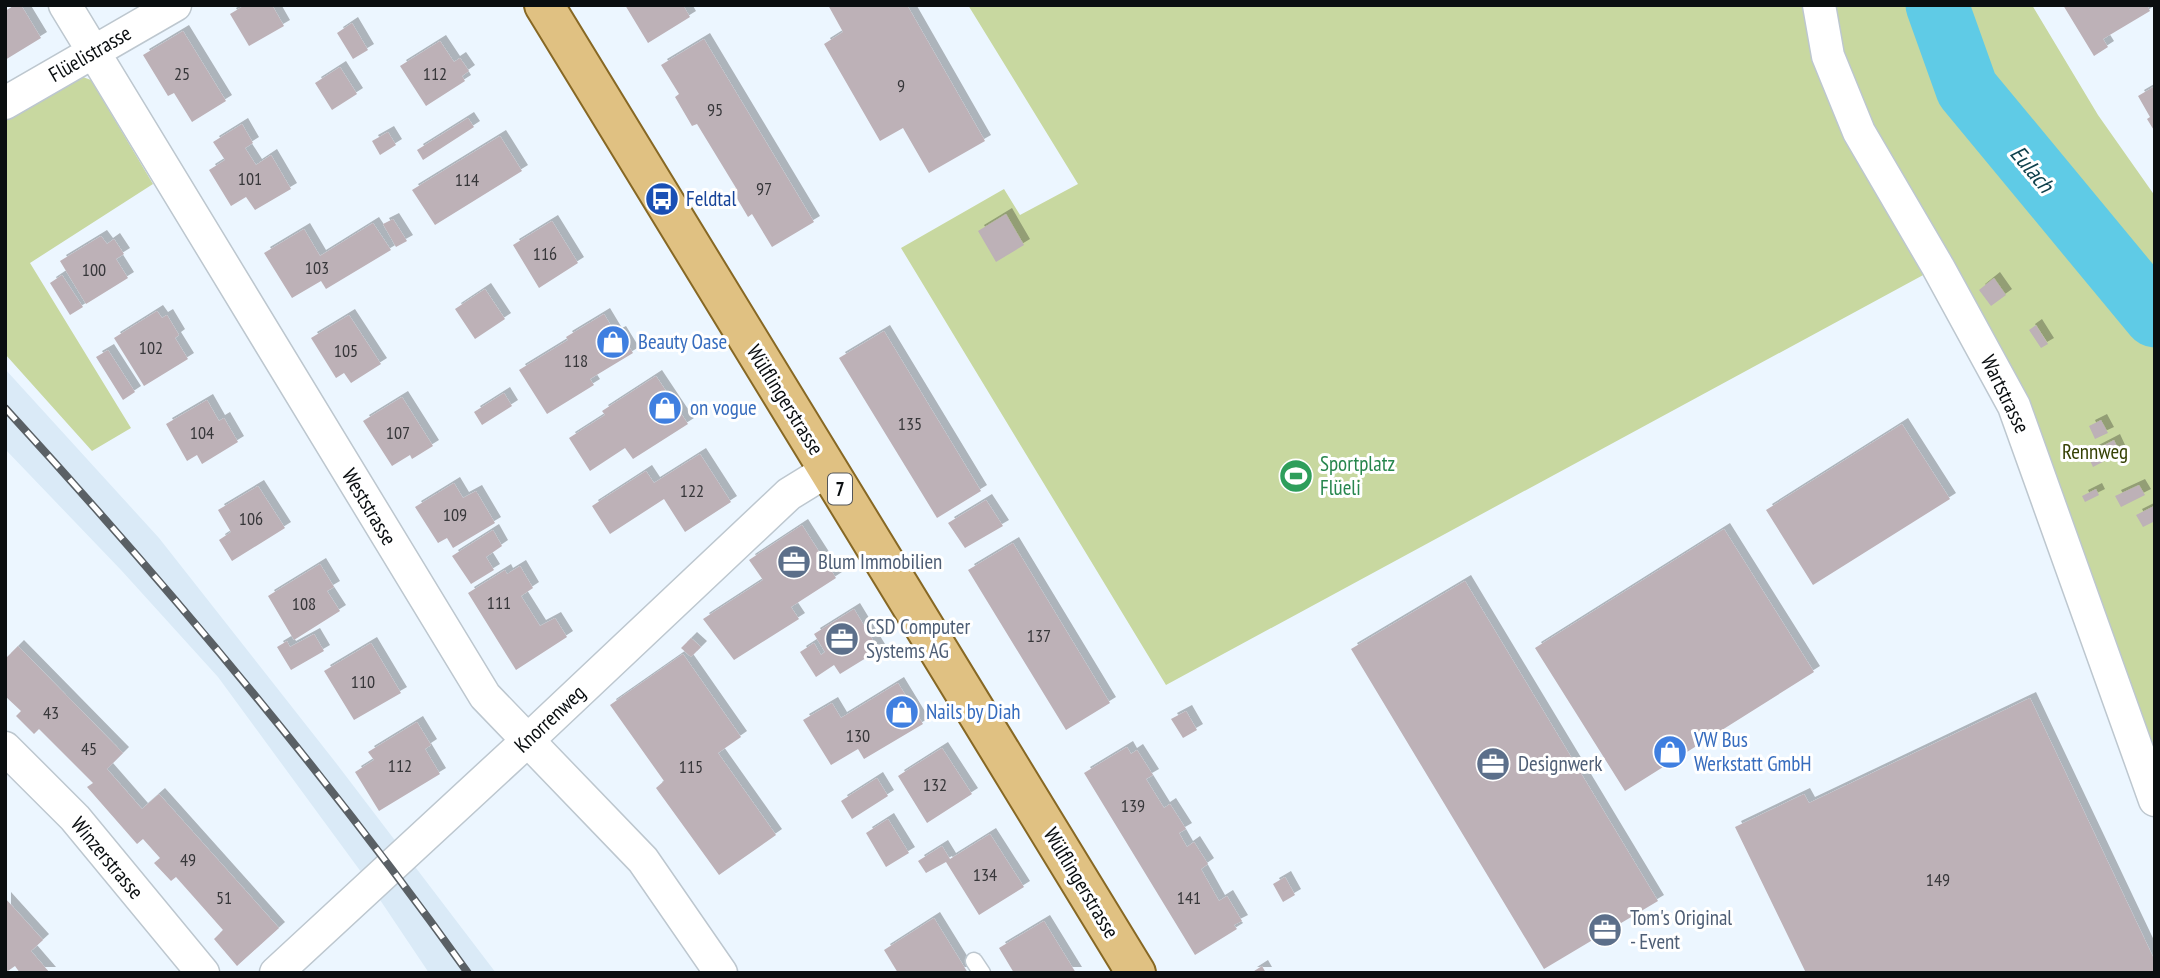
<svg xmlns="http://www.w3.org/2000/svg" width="2160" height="978" font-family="'PT Sans Narrow',sans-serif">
<defs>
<filter id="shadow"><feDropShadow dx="6" dy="-6" stdDeviation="0" flood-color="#0004"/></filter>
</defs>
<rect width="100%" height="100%" fill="#ecf6ff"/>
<path fill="#daeaf7" d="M5,369L159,538L336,763L496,973H429L364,876L218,677L121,570L5,449Z"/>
<path fill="#c8d8a0" d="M968,5H1819L1828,56L1938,267L1166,685L901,248L1004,189L1020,215L1078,184Z
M1833,5H2032L2098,115L2155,196V799L2039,472L1865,130L1840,56Z
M72,73L91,80L153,184L30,263L131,428L92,451L5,354V113Z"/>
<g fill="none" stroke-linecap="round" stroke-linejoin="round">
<path stroke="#5fcbe6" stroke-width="63" d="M1937,5L1967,89L2155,316"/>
</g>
<path fill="#bdb1b7" filter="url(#shadow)" d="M15,5H21L41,38L5,60V11Z
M245,5H272L284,26L249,46L230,14Z
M625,5H683L690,17L648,43Z
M828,5H907L985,141L929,173L903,128L880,141L824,44L843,32Z
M2063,5H2147L2150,11L2103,39L2108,47L2094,56Z
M352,23L368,50L353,59L337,33Z
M183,31L226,101L192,122L174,93L168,96L143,55Z
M704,39L814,222L772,247L752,214L748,217L732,190L736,188L697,124L692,126L675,97L679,94L661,65Z
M440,41L454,62L460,58L469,71L462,76L465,81L426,106L400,66Z
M340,67L357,94L332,110L315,83Z
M2155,86V132L2147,119L2150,117L2138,96Z
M468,118L474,127L423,160L417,150Z
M242,124L253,143L245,148L256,165L271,155L291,189L255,210L246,197L231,206L209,170L225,160L213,142Z
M388,132L396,145L380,155L372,141Z
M500,136L522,171L435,225L412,190Z
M1006,214L1024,245L996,262L978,231Z
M393,219L407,241L396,247L383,224Z
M552,221L578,263L539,288L513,245Z
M373,223L391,250L326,289L321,281L292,298L264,253L304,229L320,256Z
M101,236L107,244L114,239L124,254L116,259L128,278L86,304L60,261Z
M62,275L83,307L70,315L50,283Z
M1994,278L2006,295L1991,306L1979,290Z
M485,289L505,319L475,339L455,309Z
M157,311L162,318L167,315L179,335L175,338L188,359L144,386L114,338Z
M604,314L616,334L620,332L633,353L590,379L594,385L547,414L519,370L568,340L566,337Z
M349,315L381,364L351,383L344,373L336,378L311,338Z
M2036,325L2048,344L2041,348L2029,330Z
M884,331L981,491L937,518L839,358Z
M108,350L135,392L123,400L96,357Z
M656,376L688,424L633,459L625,448L590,471L569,438L605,415L602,411Z
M504,393L512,406L482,425L474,412Z
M402,397L433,446L412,459L410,455L392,466L363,421Z
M207,400L219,421L224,418L238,442L202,464L197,455L187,461L166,424Z
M2101,420L2108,433L2095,439L2089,426Z
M1902,424L1950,499L1813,585L1766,510Z
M2114,440L2120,453L2093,467L2087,454Z
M700,454L731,502L685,532L664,499L610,534L592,506L646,471L654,483Z
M454,483L463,498L476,491L495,523L453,548L447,538L438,543L415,507Z
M2139,485L2145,495L2121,507L2115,496Z
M258,486L285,528L232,561L219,540L231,532L218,510Z
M2096,489L2099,495L2085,502L2082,496Z
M986,500L1003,526L965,548L948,523Z
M2154,506L2155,521L2143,527L2136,515Z
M802,525L836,578L791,607L799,619L734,660L703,619L763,580L749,560Z
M1724,529L1814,672L1625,791L1535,648Z
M493,530L502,546L486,557L494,570L471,584L452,556Z
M1013,543L1110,703L1066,730L968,570Z
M320,564L334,587L327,591L340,611L294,640L268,596Z
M520,566L533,588L521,596L540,626L555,618L567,637L516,670L468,593L505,570L507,574Z
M1465,581L1658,901L1544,969L1351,649Z
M854,609L879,650L840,674L834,665L816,677L800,652L814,643L821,655L825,652L814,634Z
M314,634L324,651L291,670L277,647L287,641L290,647Z
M691,638L701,647L691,657L681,648Z
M371,643L401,693L354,720L324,671Z
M18,646L123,753L107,769L142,809L159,794L279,928L237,966L214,939L223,930L176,877L171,881L154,863L160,858L143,839L137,844L87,787L93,783L39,729L34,734L16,716L21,711L5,696V659Z
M683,654L741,737L718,753L776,835L719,875L656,788L664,781L610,705Z
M898,683L923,724L864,759L858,749L831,765L803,720L832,703L841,718Z
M2030,698L2155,961V973H1806L1735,827L1804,794L1809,803Z
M1186,711L1197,730L1183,738L1171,719Z
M417,722L431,745L425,749L440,774L379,811L355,772L374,760L368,752Z
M1127,747L1131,754L1137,750L1153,775L1146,779L1164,808L1170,804L1186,829L1179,833L1187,847L1194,842L1208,864L1201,869L1219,901L1227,896L1242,921L1234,925L1237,929L1195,955L1084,773Z
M942,748L972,794L927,823L898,776Z
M877,778L888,796L852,819L841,801Z
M888,819L909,853L886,867L866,833Z
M990,834L1024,887L979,915L946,862L926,873L918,861L942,846L950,859Z
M1285,877L1295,895L1283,902L1273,884Z
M5,898L43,940L31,951L50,973H20L15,966L5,973Z
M934,918L968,973H898L884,950Z
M1044,921L1076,973H1014L999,948Z
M1262,966L1266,973H1251Z"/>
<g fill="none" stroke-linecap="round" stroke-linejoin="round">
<g stroke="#bdc7cf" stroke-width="19">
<path id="lane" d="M974,961L982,973"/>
</g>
<g stroke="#bdc7cf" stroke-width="35">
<path id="street" d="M65,5L485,696L643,860L721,973
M1819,5L1828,56L1859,132L1938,267L2014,406L2155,800
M5,103L175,5
M5,748L75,818L203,973
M276,973L527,741L789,494L828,470"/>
</g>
<g stroke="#876824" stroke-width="42">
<path id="primary" d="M544,5L1136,973"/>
</g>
<use href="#lane" stroke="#fff" stroke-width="16"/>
<use href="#street" stroke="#fff" stroke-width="32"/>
<use href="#primary" stroke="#e0c182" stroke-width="38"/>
<g stroke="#5a6065" stroke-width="8">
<path id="rail" d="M5,408C170,588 326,774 468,973"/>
</g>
<use href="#rail" stroke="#fff" stroke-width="5" stroke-dasharray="16" stroke-linecap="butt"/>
</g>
<defs>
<g id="bus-disc" transform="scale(1.75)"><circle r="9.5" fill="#1a4fb4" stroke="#fff"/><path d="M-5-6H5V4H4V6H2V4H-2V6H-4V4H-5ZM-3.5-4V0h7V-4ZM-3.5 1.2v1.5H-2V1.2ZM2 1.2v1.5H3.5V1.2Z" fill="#fff"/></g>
<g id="shop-disc" transform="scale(1.75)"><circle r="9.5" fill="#3f7fe0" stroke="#fff"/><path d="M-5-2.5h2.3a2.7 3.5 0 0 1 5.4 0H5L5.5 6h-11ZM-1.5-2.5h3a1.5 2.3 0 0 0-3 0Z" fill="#fff"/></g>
<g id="stadium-disc" transform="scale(1.75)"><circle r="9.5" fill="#2e9e5b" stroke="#fff"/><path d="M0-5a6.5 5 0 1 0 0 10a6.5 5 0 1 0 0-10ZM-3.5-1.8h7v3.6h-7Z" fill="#fff"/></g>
<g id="office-disc" transform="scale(1.75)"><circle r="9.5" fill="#5c6f8a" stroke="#fff"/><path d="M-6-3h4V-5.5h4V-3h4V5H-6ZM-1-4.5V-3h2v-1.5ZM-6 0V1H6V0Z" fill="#fff"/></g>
</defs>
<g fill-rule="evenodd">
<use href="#bus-disc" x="662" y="199"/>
<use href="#shop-disc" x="613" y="342"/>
<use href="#shop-disc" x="665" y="408"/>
<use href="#stadium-disc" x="1296" y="476"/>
<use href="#office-disc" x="794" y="562"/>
<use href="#office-disc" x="842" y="639"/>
<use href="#shop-disc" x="902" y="712"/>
<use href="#shop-disc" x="1670" y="752"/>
<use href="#office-disc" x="1493" y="764"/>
<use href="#office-disc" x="1605" y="930"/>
</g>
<g text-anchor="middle" stroke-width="6" stroke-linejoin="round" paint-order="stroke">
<g font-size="18" fill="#37373a">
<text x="182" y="80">25</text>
<text x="435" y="80">112</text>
<text x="901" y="92">9</text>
<text x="715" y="116">95</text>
<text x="250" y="185">101</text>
<text x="467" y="186">114</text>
<text x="764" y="195">97</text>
<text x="545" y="260">116</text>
<text x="317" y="274">103</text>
<text x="94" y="276">100</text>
<text x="151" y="354">102</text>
<text x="346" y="357">105</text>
<text x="576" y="367">118</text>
<text x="910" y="430">135</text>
<text x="202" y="439">104</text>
<text x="398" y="439">107</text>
<text x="692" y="497">122</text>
<text x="455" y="521">109</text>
<text x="251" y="525">106</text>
<text x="499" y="609">111</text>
<text x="304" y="610">108</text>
<text x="1039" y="642">137</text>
<text x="363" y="688">110</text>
<text x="51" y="719">43</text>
<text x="858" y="742">130</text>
<text x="89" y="755">45</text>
<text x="400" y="772">112</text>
<text x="691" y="773">115</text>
<text x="935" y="791">132</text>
<text x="1133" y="812">139</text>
<text x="188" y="866">49</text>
<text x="985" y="881">134</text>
<text x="1938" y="886">149</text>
<text x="224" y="904">51</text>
<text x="1189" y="904">141</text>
</g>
<rect fill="#fff" stroke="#545658" stroke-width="2" x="828" y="473.5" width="24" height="31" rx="5"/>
<g font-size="19" font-weight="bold" fill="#0a0e10">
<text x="840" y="496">7</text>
</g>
<g font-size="21" fill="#0a0e10" stroke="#fff">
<text transform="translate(90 54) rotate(-30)" y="7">Flüelistrasse</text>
<text transform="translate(2005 394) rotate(64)" y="7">Wartstrasse</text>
<text transform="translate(785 400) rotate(58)" y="7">Wülflingerstrasse</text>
<text transform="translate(369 507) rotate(59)" y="7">Weststrasse</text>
<text transform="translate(550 719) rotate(-43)" y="7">Knorrenweg</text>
<text transform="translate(107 858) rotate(50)" y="7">Winzerstrasse</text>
<text transform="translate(1081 883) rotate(59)" y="7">Wülflingerstrasse</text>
</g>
<g font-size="21" fill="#164399" stroke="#fff" text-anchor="start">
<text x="686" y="206">Feldtal</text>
</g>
<g font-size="21" fill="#366cbe" stroke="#fff" text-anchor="start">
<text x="638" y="349">Beauty Oase</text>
<text x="690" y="415">on vogue</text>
<text x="926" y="719">Nails by Diah</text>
<text x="1694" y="747">VW Bus<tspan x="1694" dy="24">Werkstatt GmbH</tspan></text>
</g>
<g font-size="21" fill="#354104" stroke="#fff">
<text x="2095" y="459">Rennweg</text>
</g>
<g font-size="21" fill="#27864d" stroke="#fff" text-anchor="start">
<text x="1320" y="471">Sportplatz<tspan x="1320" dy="24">Flüeli</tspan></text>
</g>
<g font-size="21" fill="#4e5e75" stroke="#fff" text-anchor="start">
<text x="818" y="569">Blum Immobilien</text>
<text x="866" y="634">CSD Computer<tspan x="866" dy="24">Systems AG</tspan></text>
<text x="1518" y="771">Designwerk</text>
<text x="1630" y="925">Tom's Original<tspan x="1630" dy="24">- Event</tspan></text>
</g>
<g font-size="23" font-style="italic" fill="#10424d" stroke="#fff">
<text transform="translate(2032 169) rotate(50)" y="8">Eulach</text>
</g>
</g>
<rect width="2160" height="978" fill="none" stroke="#0a0e10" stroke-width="14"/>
</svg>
